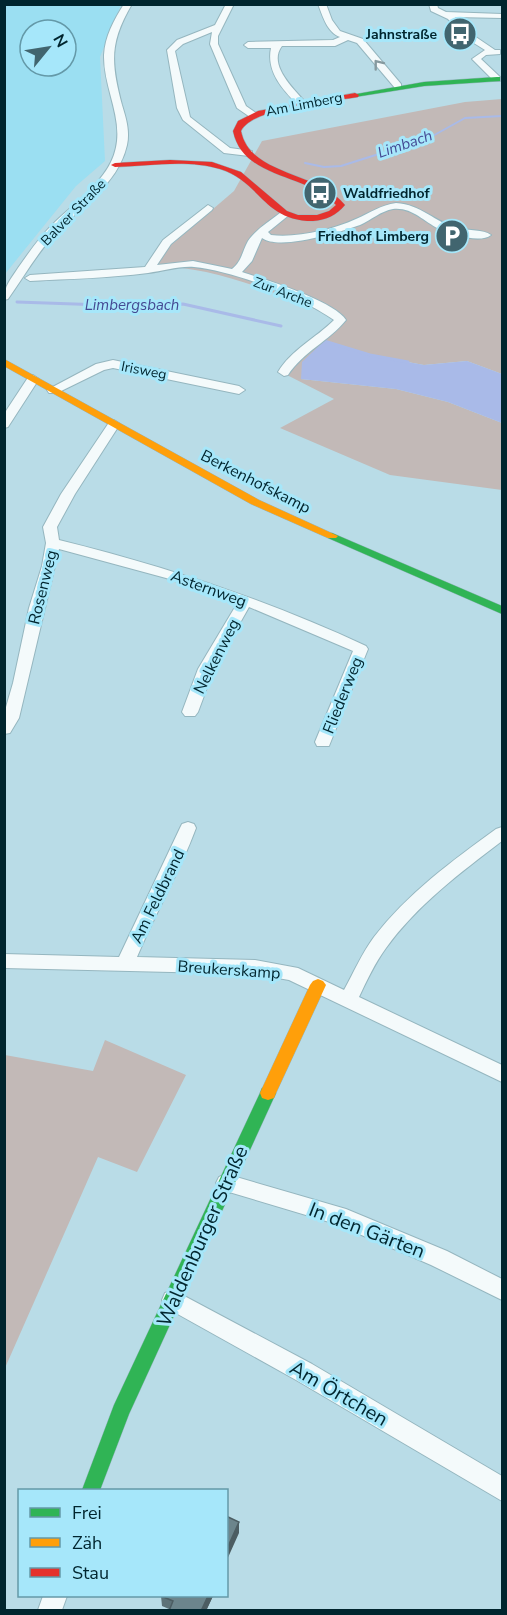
<svg xmlns="http://www.w3.org/2000/svg" width="507" height="1615" font-family="'Nunito Sans',sans-serif">
<rect width="100%" height="100%" fill="#b9dce7"/>
<path fill="#9bdff2" fill-rule="evenodd" d="M5,5H121L100,57L105,161L76,186L5,274ZM30,30H66V66H30Z"/>
<path fill="#c2b9b7" d="M502,99V374L467,361L424,365L370,355L324,341L301,379L396,389L448,402L502,423V490L390,475L280,428L334,399L285,374L344,320C283,297 221,267 155,266L164,251L234,191L262,141L465,102Z
M105,1040L186,1075L137,1172L98,1157L5,1368V1055L93,1071Z"/>
<path fill="#a9bae8" d="M324,341L370,355L424,365L467,361L502,374V423L448,402L396,389L301,379L302,362Z"/>
<g fill="none" stroke-linecap="round" stroke-linejoin="round">
<path stroke="#a9bae8" stroke-width="2" d="M305,163L324,167L341,166L429,138L465,118L502,116"/>
<path stroke="#a9bae8" stroke-width="3" d="M17,302L161,307L183,304L281,326
M324,341L370,355L408,362"/>
<g stroke="#95b6bf" stroke-width="2">
<path id="street" d="M124,4H132C109,43 111,63 122,105C126,118 130,131 127,145C118,185 79,208 53,236C36,255 23,278 8,299L4,300C4,286 11,279 18,268C30,251 41,235 55,222C75,203 99,186 111,162C129,125 103,92 104,55C105,36 114,20 124,4Z
M226,4H234L218,36V44L246,106L256,113V117H250L237,108L210,44L212,32L183,44L175,51L190,117L230,148L252,151V155L249,156L224,153L183,120L177,108L167,50L177,40L215,25Z
M318,4H326L332,20L340,31L363,39L401,84V88H395L357,43L348,40L335,46H282C267,65 295,90 307,104L299,106C283,90 266,72 271,48H248L244,45L248,42L333,40L340,37C327,32 323,17 318,4Z
M429,4H437L438,8L446,12L502,14V18L455,17L467,31L495,50H500V54L486,55L481,59L500,77V81H494L472,59L485,50L461,35L448,19L431,11Z
M396,203C421,204 435,223 458,228C469,231 483,229 491,235C480,244 451,234 439,229C423,221 412,207 393,209C381,211 371,220 360,225C340,232 279,251 262,238L252,261L242,272C264,279 334,301 346,320C329,341 303,352 288,375L284,376L278,372C291,350 316,338 334,320C301,297 234,271 194,267C178,266 163,271 148,273C109,278 69,279 30,281L25,278L30,275L145,267L163,240L208,205L213,208L212,210L171,244L157,265L193,261L232,269C242,261 242,252 248,241C256,229 269,222 280,213L289,215L268,232L271,235C297,238 332,230 356,219C370,213 381,205 396,203Z
M113,360L239,386L245,390L239,394L113,368L104,370L57,393H49L47,390L96,364Z
M33,375L39,379L8,427L4,428V414L29,376Z
M114,420L120,424L75,494L57,527L59,540C165,566 267,600 366,646L368,649L329,746H317L315,742L353,651L249,607L214,669L198,712L195,716H185L182,712L198,669L238,602L166,578L59,549L19,718L10,733L4,734V714L13,683L29,608L42,566L46,543L43,527L61,494L108,424Z
M188,822L194,824L196,828C180,872 155,913 137,957L255,960L298,968L344,990C354,972 362,953 374,937C408,893 452,861 496,829L502,827V841C460,873 417,905 386,948C375,963 367,980 359,997L502,1065V1082L289,980L255,974L4,968V954L119,957L180,828L182,824Z
M226,1174L346,1209L447,1251L502,1279V1300L431,1265L336,1224L219,1189L216,1183L219,1177Z
M173,1290L312,1364L502,1476V1501L296,1380L165,1307L162,1300L165,1293Z
M43,1596H67L62,1610H38Z"/>
</g>
<g stroke="#95b6bf" stroke-width="1">
<path id="fast" d="M497,77H500V81L424,86L355,97L351,95L424,82Z
M332,533L502,606V614L328,538V534Z
M268,1086L274,1088L276,1093L129,1414L100,1490H82L114,1405L260,1093L262,1088Z"/>
</g>
<g stroke="#95b6bf" stroke-width="1">
<path id="slow" d="M4,359L259,500L338,536L336,538H328L251,504L4,366Z
M318,979L323,981L326,985L276,1093L274,1098L268,1100L262,1098L260,1093L310,985L313,981Z"/>
</g>
<g stroke="#95b6bf" stroke-width="1">
<path id="jam" d="M355,93L359,95L358,97C331,102 253,107 241,131C250,176 318,171 345,205C337,215 326,220 313,221C263,221 260,181 220,169C187,159 149,166 115,167L111,165L115,163L170,160L212,162L241,172L287,211L298,215H317L329,211L336,205C308,173 243,180 233,131L238,121L258,111Z"/>
</g>
<use href="#street" fill="#f4fafb" fill-rule="evenodd"/>
<use href="#fast" fill="#30b455" fill-rule="evenodd"/>
<use href="#slow" fill="#ff9f0a" fill-rule="evenodd"/>
<use href="#jam" fill="#e5322d" fill-rule="evenodd"/>
</g>
<path fill="#5d7278" d="M161,1596H213L206,1611H169V1609L162,1606Z"/>
<path fill="#4c5d62" d="M239,1522V1533L226,1562V1551Z
M208,1596H213L206,1611H201Z"/>
<path fill="#6c858c" stroke="#4c5d62" stroke-width="1.5" d="M226,1516L239,1522L226,1551Z
M161,1596H208L201,1611H169L173,1601Z"/>
<defs><path id="oneway-chevron" d="M-2-3.5L2.5 0L-2 3.5" fill="none" stroke-width="1.6" stroke-linecap="round" stroke-linejoin="round" transform="scale(1.5)"/></defs>
<use stroke="#869a9f" href="#oneway-chevron" transform="translate(378 64) rotate(-128)"/>
<defs>
<g id="bus-disc" transform="scale(1.725)"><circle r="9.5" fill="#41656f" stroke="#a6e7fa"/><path d="M-5-6H5V4H4V6H2V4H-2V6H-4V4H-5ZM-3.5-4V0h7V-4ZM-3.5 1.2v1.5H-2V1.2ZM2 1.2v1.5H3.5V1.2Z" fill="#fff"/></g>
<g id="parking-disc" transform="scale(1.725)"><circle r="9.5" fill="#41656f" stroke="#a6e7fa"/><path d="M-3.5-5.5H1a3.5 3.5 0 0 1 0 7H-1V5.5H-3.5ZM-1-3.4V-.6H.8a1.4 1.4 0 0 0 0-2.8Z" fill="#fff"/></g>
</defs>
<g fill-rule="evenodd">
<use href="#bus-disc" x="460" y="34"/>
<use href="#bus-disc" x="320" y="193"/>
<use href="#parking-disc" x="452" y="236"/>
</g>
<g text-anchor="middle" stroke-width="6" stroke-linejoin="round" paint-order="stroke">
<g font-size="14" font-weight="bold" fill="#00252e" stroke="#a6e7fa" text-anchor="end">
<text x="437" y="39">Jahnstraße</text>
<text x="343" y="198" text-anchor="start">Waldfriedhof</text>
<text x="429" y="241">Friedhof Limberg</text>
</g>
<g font-size="14" fill="#00252e" stroke="#a6e7fa">
<text transform="translate(304 104) rotate(-11)" y="5">Am Limberg</text>
<text transform="translate(73 212) rotate(-46)" y="5">Balver Straße</text>
<text transform="translate(283 292) rotate(21)" y="5">Zur Arche</text>
<text transform="translate(144 370) rotate(11)" y="5">Irisweg</text>
</g>
<g font-size="15" font-style="italic" fill="#444a93" stroke="#a6e7fa">
<text transform="translate(405 144) rotate(-19)" y="5">Limbach</text>
<text x="132" y="310">Limbergsbach</text>
</g>
<g font-size="16" fill="#00252e" stroke="#a6e7fa">
<text transform="translate(256 481) rotate(27)" y="6">Berkenhofskamp</text>
<text transform="translate(42 587) rotate(-76)" y="6">Rosenweg</text>
<text transform="translate(209 588) rotate(20)" y="6">Asternweg</text>
<text transform="translate(216 656) rotate(-63)" y="6">Nelkenweg</text>
<text transform="translate(342 695) rotate(-68)" y="6">Fliederweg</text>
<text transform="translate(157 896) rotate(-64)" y="6">Am Feldbrand</text>
<text transform="translate(229 969) rotate(4)" y="6">Breukerskamp</text>
</g>
<g font-size="20" fill="#00252e" stroke="#a6e7fa">
<text transform="translate(367 1230) rotate(21)" y="7">In den Gärten</text>
<text transform="translate(202 1236) rotate(-66)" y="7">Waldenburger Straße</text>
<text transform="translate(339 1393) rotate(30)" y="7">Am Örtchen</text>
</g>
</g>
<rect width="507" height="1615" fill="none" stroke="#00252e" stroke-width="12"/>
<rect x="18" y="1489" width="210" height="108" fill="#a6e7fa" stroke="#6499a8" stroke-width="1.5"/>
<rect x="30" y="1508" width="30" height="9" fill="#30b455" stroke="#6499a8" stroke-width="1.5"/>
<text x="72" y="1519" font-size="18" fill="#00252e">Frei</text>
<rect x="30" y="1538" width="30" height="9" fill="#ff9f0a" stroke="#6499a8" stroke-width="1.5"/>
<text x="72" y="1549" font-size="18" fill="#00252e">Zäh</text>
<rect x="30" y="1568" width="30" height="9" fill="#e5322d" stroke="#6499a8" stroke-width="1.5"/>
<text x="72" y="1579" font-size="18" fill="#00252e">Stau</text>
<g transform="translate(48 48) rotate(60)"><circle r="28" fill="#a6e7fa" stroke="#6499a8" stroke-width="1.5"/>
<path d="M0-4.5L10 22L0 15L-10 22Z" fill="#41656f"/>
<text y="-9" font-size="16" font-weight="bold" text-anchor="middle" fill="#00252e">N</text>
</g>
</svg>
